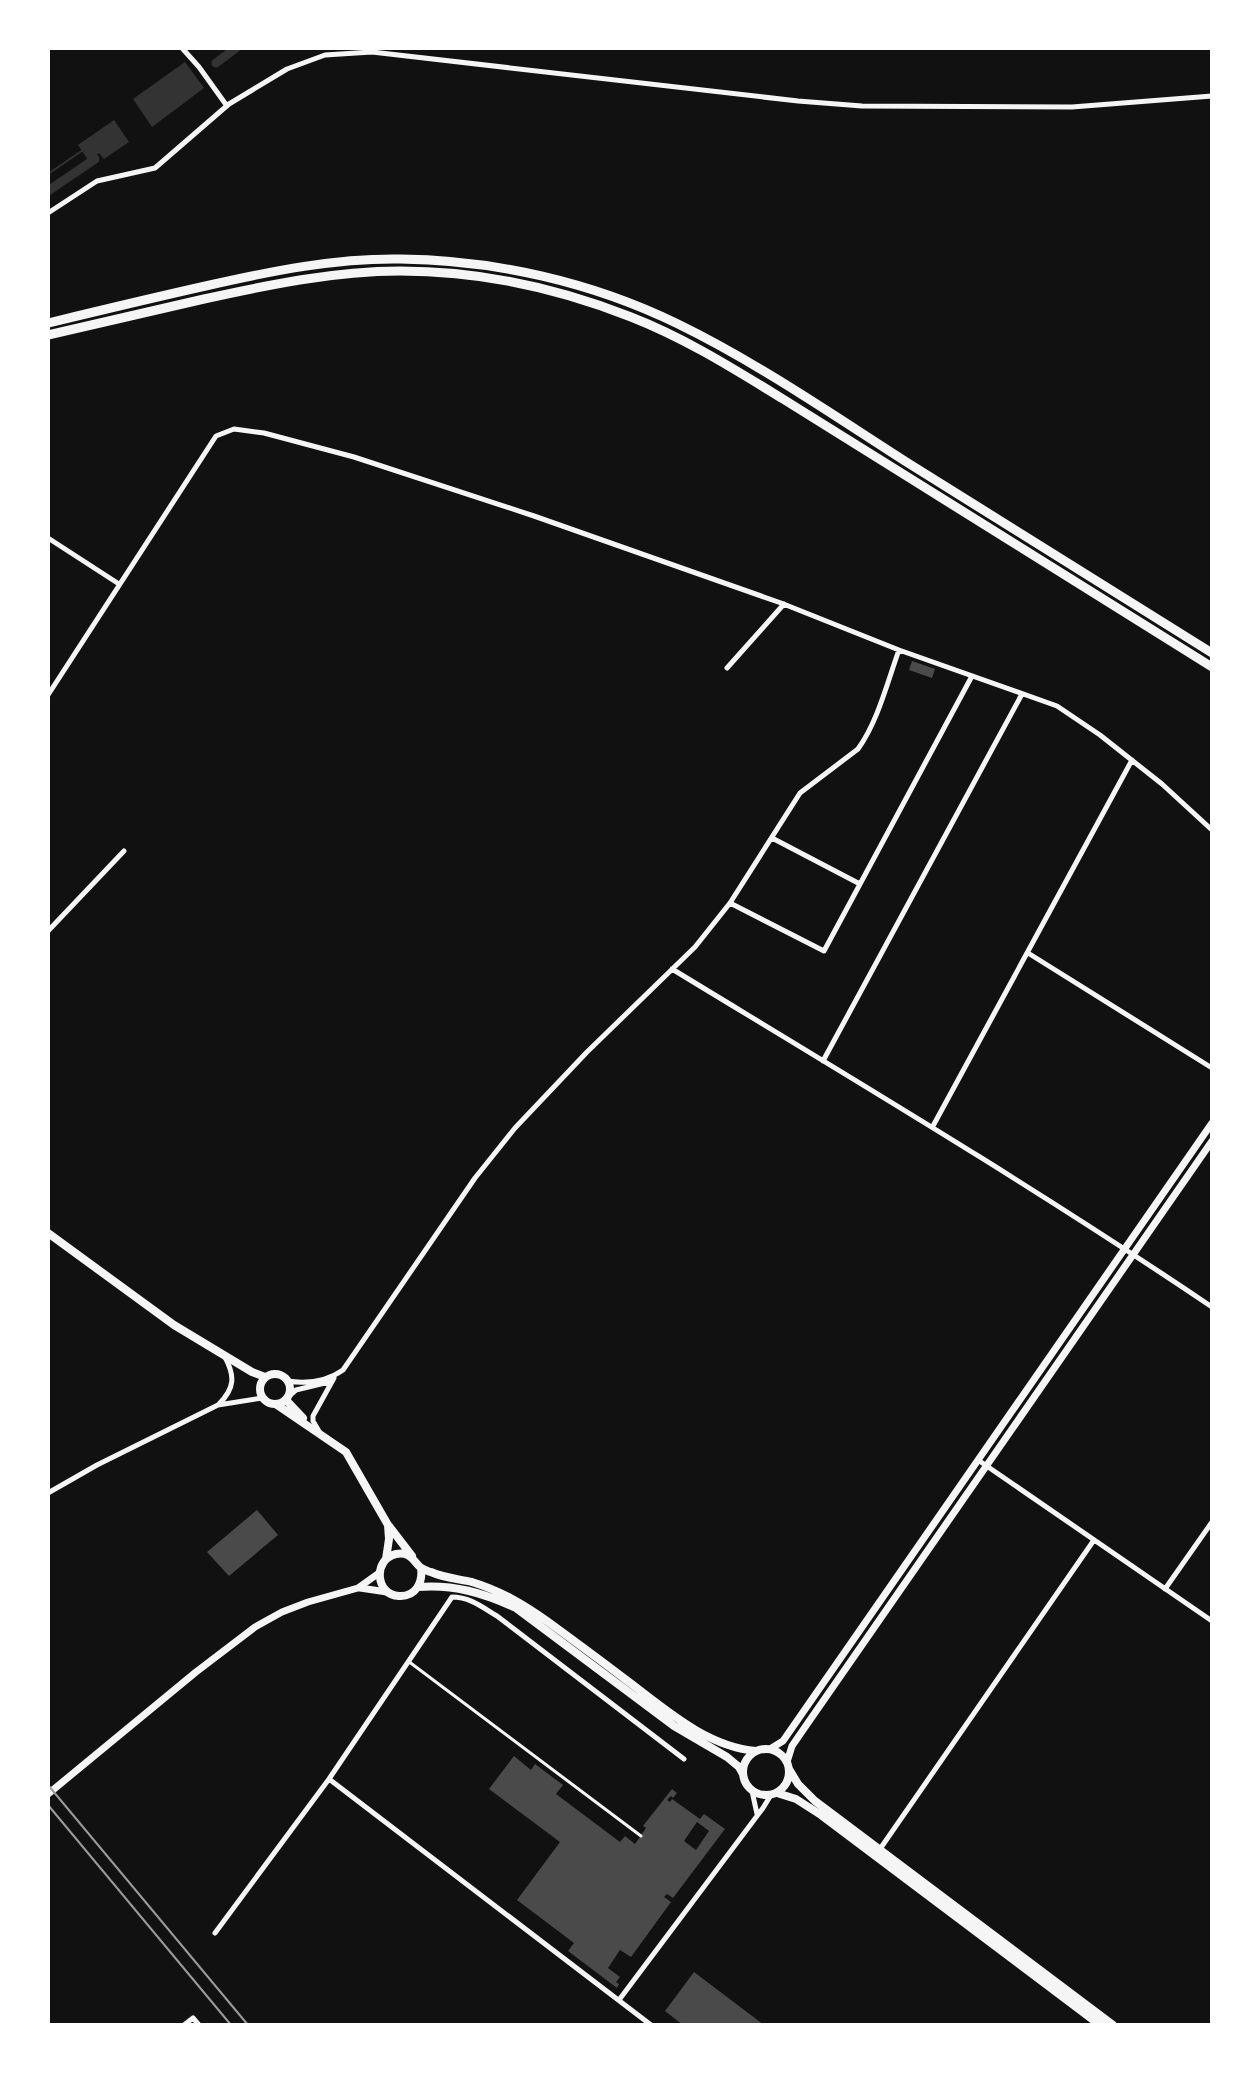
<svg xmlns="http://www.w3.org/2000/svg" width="1260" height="2073" font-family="'PT Sans',sans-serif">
<rect width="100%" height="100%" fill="#111"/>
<path fill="#333" d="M185,62L204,88L152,127L133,99Z
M114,120L129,142L104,159L99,153L88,160L78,145Z"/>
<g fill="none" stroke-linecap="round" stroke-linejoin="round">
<path stroke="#333" stroke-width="2" d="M48,174L83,150"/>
<path stroke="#333" stroke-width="9" d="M216,63L236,48
M48,191L95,159L87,148"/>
</g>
<path fill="#4a4a4a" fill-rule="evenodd" d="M912,661L935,669L932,678L909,670Z
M257,1510L278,1535L229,1576L207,1552Z
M514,1756L531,1770L535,1764L563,1785L556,1794L620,1842L625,1836L635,1844L646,1828L643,1826L672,1789L677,1793L673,1798L671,1796L667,1800L670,1802L672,1799L700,1819L704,1814L725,1829L673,1898L667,1894L664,1897L671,1902L631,1957L620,1950L608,1968L620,1977L616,1982L619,1984L617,1988L568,1951L574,1943L517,1900L560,1842L489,1789ZM697,1822L709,1831L696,1850L684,1841Z
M694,1972L764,2025H683L665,2011Z"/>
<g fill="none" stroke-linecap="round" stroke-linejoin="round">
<path stroke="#f5f5f5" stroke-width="3" d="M408,1661L641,1836"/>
<path stroke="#f5f5f5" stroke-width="5" d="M182,48L199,67L227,106
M48,213L97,181L155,168L229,104L287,69L325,55L372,52L798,101L862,106L1072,107L1212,96
M48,538L119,584
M727,668L784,604
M48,695L216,436L234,429L264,433L354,457L534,516L781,603L899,650L1057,706L1100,735L1162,784L1212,830
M772,838L860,884
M730,903L824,951L972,676
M48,931L124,851
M1028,953L1212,1068
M672,969C853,1079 1036,1188 1212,1307
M823,1061L1022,694
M933,1126L1132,760
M287,1381C307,1384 326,1382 343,1370L475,1178L515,1128L587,1052L695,947L730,903L800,793L858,749C878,721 887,683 899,650
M289,1396L296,1390L329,1382
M219,1404C235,1388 235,1376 225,1357
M320,1433L313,1421V1416L334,1378
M978,1460L1212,1621
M48,1493L97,1465L218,1405L262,1398
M1165,1589L1212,1522
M329,1779L651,2025
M752,1791L757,1814
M880,1849L1094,1540
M215,1933L329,1779L452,1597C470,1597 482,1607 497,1616L684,1759
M619,2000L763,1808L771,1795
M184,2025L193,2018L199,2025"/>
<path stroke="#f5f5f5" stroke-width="7" d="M360,1588L387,1592
M770,1749L783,1741L1212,1123
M787,1762L792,1746L803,1730L1212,1141
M48,1794L196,1672L255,1627L282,1612L308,1602L358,1588L379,1573"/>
<path stroke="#f5f5f5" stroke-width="8" d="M48,1233L174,1325L252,1372L265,1377
M260 1389a15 15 0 1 1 30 0a15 15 0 1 1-30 0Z
M286,1400L303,1418
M277,1405L346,1452L388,1525L389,1539L386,1559
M389,1526L412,1556
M421,1568C423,1582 416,1597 399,1596C375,1595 373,1559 396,1554C409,1551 413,1560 420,1567C421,1568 429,1572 431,1572C444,1578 459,1579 472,1582C501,1591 523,1604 547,1621C573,1640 599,1659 625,1679C664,1708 706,1747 756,1751
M418,1587C453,1584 484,1593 516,1608L674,1726L727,1757L739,1767L743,1774
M743 1772a23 23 0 1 1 46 0a23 23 0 1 1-46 0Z
M789,1769L798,1784L815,1801L1113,2025
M777,1793L796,1799L821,1815L1100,2025"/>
<path stroke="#f5f5f5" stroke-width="9" d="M48,323C102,310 156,297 210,285C272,271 336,258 400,259C495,260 592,282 678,324C758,363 833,415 908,463C1010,526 1111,590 1212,653
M48,335C100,323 152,311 204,299C268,285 334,271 400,271C479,271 558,288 631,317C685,338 734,369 783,399C825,425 867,451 908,477C1010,540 1111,604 1212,667"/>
<path stroke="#9a9a9a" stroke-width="2" d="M48,1785L248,2025
M48,1805L231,2025"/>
</g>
<rect width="1260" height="2073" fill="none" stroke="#ffffff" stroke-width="100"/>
</svg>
